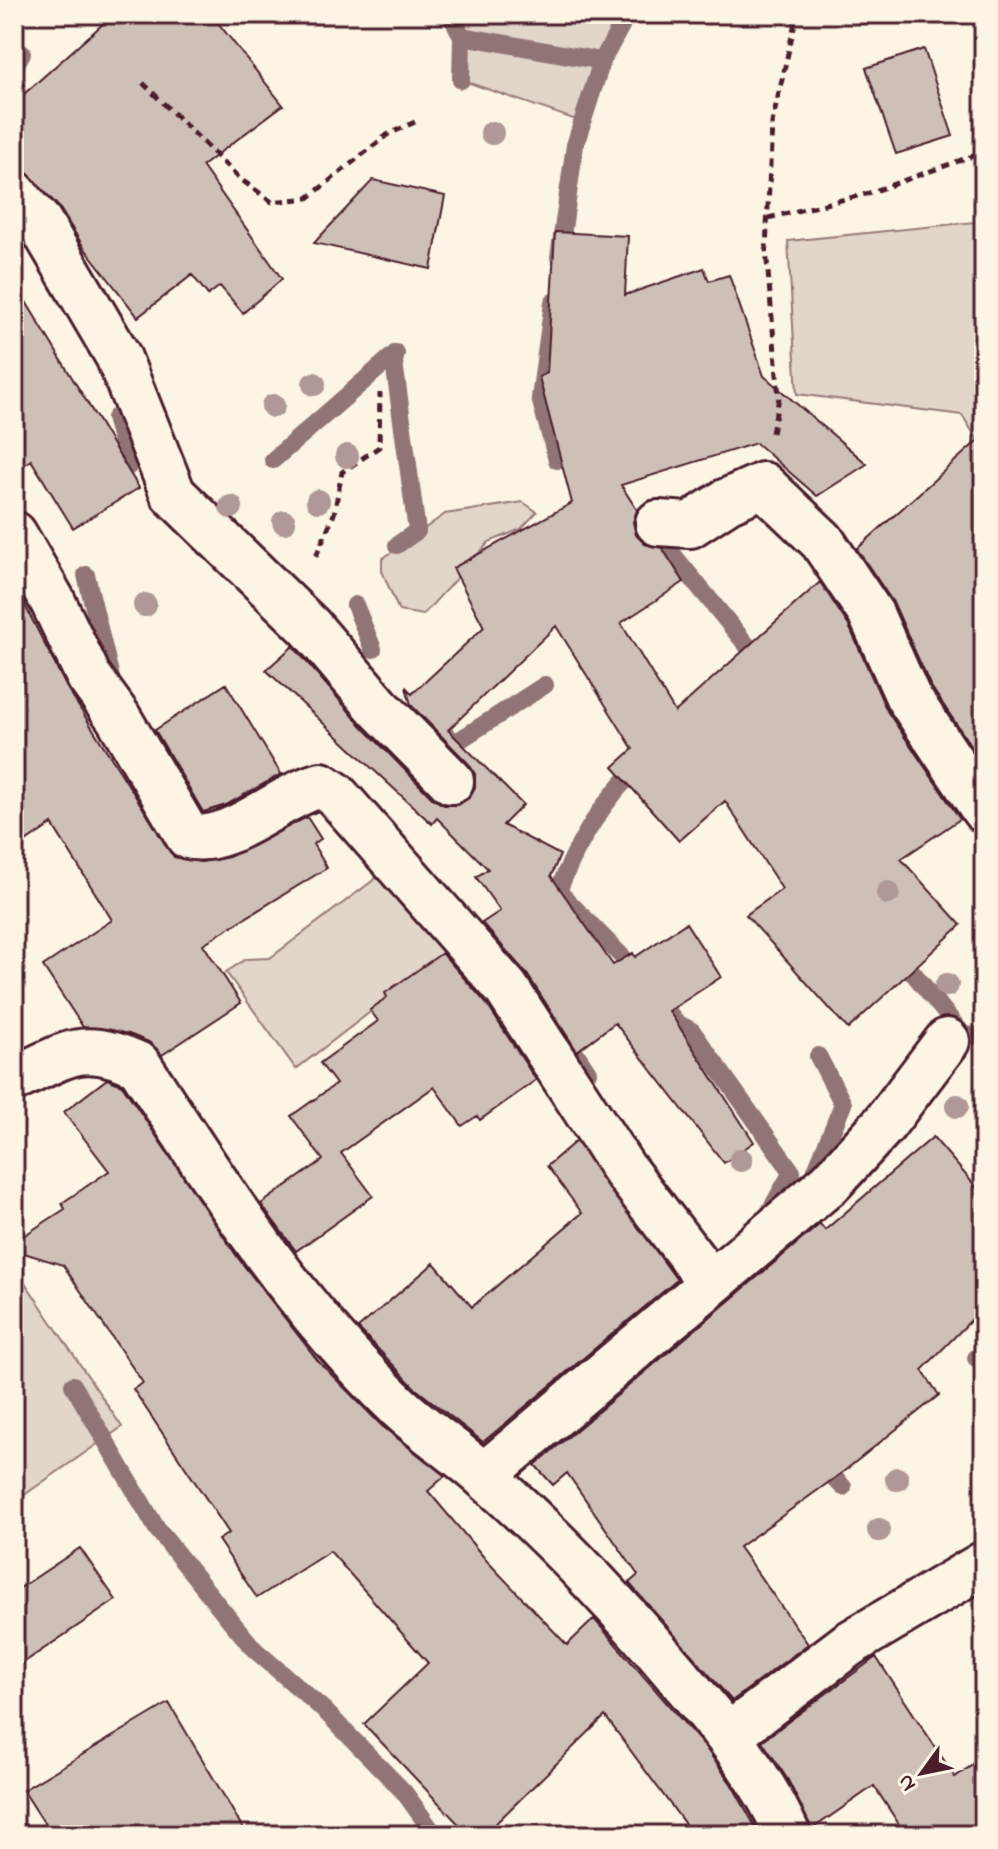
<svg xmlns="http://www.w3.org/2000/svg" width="998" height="1849" font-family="'Indie Flower',sans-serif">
<rect width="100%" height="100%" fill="#fcf5e5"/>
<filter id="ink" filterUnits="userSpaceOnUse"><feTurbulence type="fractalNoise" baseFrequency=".0125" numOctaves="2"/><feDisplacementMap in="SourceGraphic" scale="16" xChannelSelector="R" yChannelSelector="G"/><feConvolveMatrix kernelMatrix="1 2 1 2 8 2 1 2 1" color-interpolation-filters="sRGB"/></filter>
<g filter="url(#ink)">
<path fill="#e2d5ca" stroke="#967a7a" stroke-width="2" d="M450,14H628L602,61L582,122L461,80L462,36Z
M984,221V450L962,415L797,394L788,241Z
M523,502L537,512L521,529L489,542L423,615L399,611L382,571V559L445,514Z
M383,873L447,953L296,1069L226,972L246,959L270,958Z
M14,1266L122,1427L14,1502Z"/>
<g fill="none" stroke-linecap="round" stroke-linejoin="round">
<path stroke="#917474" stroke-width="18" d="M450,14L462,36L461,80
M462,36L602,61L621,26L610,14
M14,67L22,53
M559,257L575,145L602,61
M553,302L540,398L557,460
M396,353L394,362L417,531L397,545
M115,418L129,466
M273,460L396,353
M661,540L763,665
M86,575L114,690
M355,605L373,649
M442,730L455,743L545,685
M897,953L964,1036L984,1035
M640,975L558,891C578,842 602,801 641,764
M662,1005L675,1022L692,1031L792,1172L766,1218
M580,1010L558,1026L588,1072
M816,1170L843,1104L818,1056
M976,1358L984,1351
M73,1385L157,1529L230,1620L255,1650L324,1710L404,1792L435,1835
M820,1463L843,1487"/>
</g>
<path fill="#cfc0b7" stroke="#4a1f2b" stroke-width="2" d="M114,14H211L283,105L202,166L282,279L243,313L220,286L208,295L192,275L138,317L83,246L59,207L14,159V103Z
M924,49L953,136L896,154L866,68Z
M373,180L445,196L431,269L314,243Z
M555,232L628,236L625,295L704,268L709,281L729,275L764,376L867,464L817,496L756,443L621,485L637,510L633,522L636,535L645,544L662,548L684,582L621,623L675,712L820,582L849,626L887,711L960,819L901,859L961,925L848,1029L746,915L782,889L725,801L679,841L613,767L633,749L556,626L448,730L523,805L503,825L560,855L551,876L613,965L633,953L635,957L686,923L721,977L669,1011L754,1142L724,1163L615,1023L577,1051L527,974L482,923L500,911L476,877L488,869L437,818L432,824L266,670L293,646L360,724L433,799L444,805H457L469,798L475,787V774L469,764L411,705L406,687L412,694L484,627L453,568L572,503L539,377L547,373Z
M14,282L139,488L73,528L31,460L14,472Z
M984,435V765L930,685L894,604L857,549Z
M14,584L67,688L174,857L201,862L229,857L307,817L321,839L313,844L327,868L203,944L241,1003L162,1055L149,1042L129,1034L83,1027L43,966L112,920L52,824L14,850Z
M226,684L281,774L226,805L203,812L155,730Z
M442,953L486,1003L536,1080L480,1120L477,1116L462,1126L434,1087L341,1153L373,1196L296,1251L261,1204L323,1160L291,1116L336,1084L320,1063L378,1021L370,1010L387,997L385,993Z
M107,1079L122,1085L238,1258L319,1362L382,1426L445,1476L428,1491L487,1561L567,1645L594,1619L705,1747L732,1785L760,1835H693L605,1716L484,1835H469L364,1724L428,1663L330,1551L257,1598L218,1540L229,1533L133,1389L143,1383L63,1265L14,1250V1242L65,1209L62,1203L109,1171L64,1112Z
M933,1137L984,1196V1307L922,1370L939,1395L843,1472L739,1547L808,1644L732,1701L629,1583L638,1575L567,1473L553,1485L535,1465L820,1224L825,1230Z
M576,1141L677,1280L483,1442L416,1389L358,1328L434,1263L472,1307L582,1213L547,1166Z
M80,1548L116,1600L14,1669V1592Z
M876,1657L955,1777L984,1757V1835H906L874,1786L812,1829L788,1780L762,1741Z
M169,1703L247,1835H52L23,1790Z"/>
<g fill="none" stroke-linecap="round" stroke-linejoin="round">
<g stroke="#4a1f2b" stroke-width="50">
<path id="minor" d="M14,193L40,223L118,356L173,494L310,627L378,707L451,781
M658,523L690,525L727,501L763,485L822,541L871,614L908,697L984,810
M14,534L52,600L89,677L118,717L188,836C228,847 280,795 321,785L335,794L506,988L623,1168L711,1283
M14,1079C66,1055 82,1038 139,1065C219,1188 292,1305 399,1407C426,1432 457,1452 484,1476C554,1537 618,1605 678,1676C720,1725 762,1775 788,1835
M484,1475L830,1183L885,1123L947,1041
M729,1735L849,1644L984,1564"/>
</g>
<path stroke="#4a1f2b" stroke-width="5" stroke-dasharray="8 6" stroke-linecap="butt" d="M143,83L239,178L272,202L308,198L387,135L417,121
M768,218L866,194L984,152
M772,433L779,398L766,249L772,123L797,14
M316,556L334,514L342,472L379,447L380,393"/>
<use href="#minor" stroke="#fcf5e5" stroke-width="44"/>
</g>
<g fill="#af9895">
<circle cx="492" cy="133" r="12"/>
<circle cx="314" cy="384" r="12"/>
<circle cx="273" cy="406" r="12"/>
<circle cx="347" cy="456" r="12"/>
<circle cx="318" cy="501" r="12"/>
<circle cx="231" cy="507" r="12"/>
<circle cx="284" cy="522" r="12"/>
<circle cx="145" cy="605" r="12"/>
<circle cx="888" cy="893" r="12"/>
<circle cx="947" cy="985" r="12"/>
<circle cx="957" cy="1106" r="12"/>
<circle cx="741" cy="1160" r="12"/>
<circle cx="897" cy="1479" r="12"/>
<circle cx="879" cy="1530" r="12"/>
</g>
</g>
<rect width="998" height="1849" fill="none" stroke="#fcf5e5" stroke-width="48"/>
<rect x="24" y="24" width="950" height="1801" fill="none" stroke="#4a1f2b" stroke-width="3" filter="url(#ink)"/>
<g transform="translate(922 1773) rotate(237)" stroke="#fcf5e5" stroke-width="6" paint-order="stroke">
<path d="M0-6L14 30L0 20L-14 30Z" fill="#4a1f2b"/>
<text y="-12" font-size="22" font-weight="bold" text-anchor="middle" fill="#4a1f2b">N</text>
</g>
</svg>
